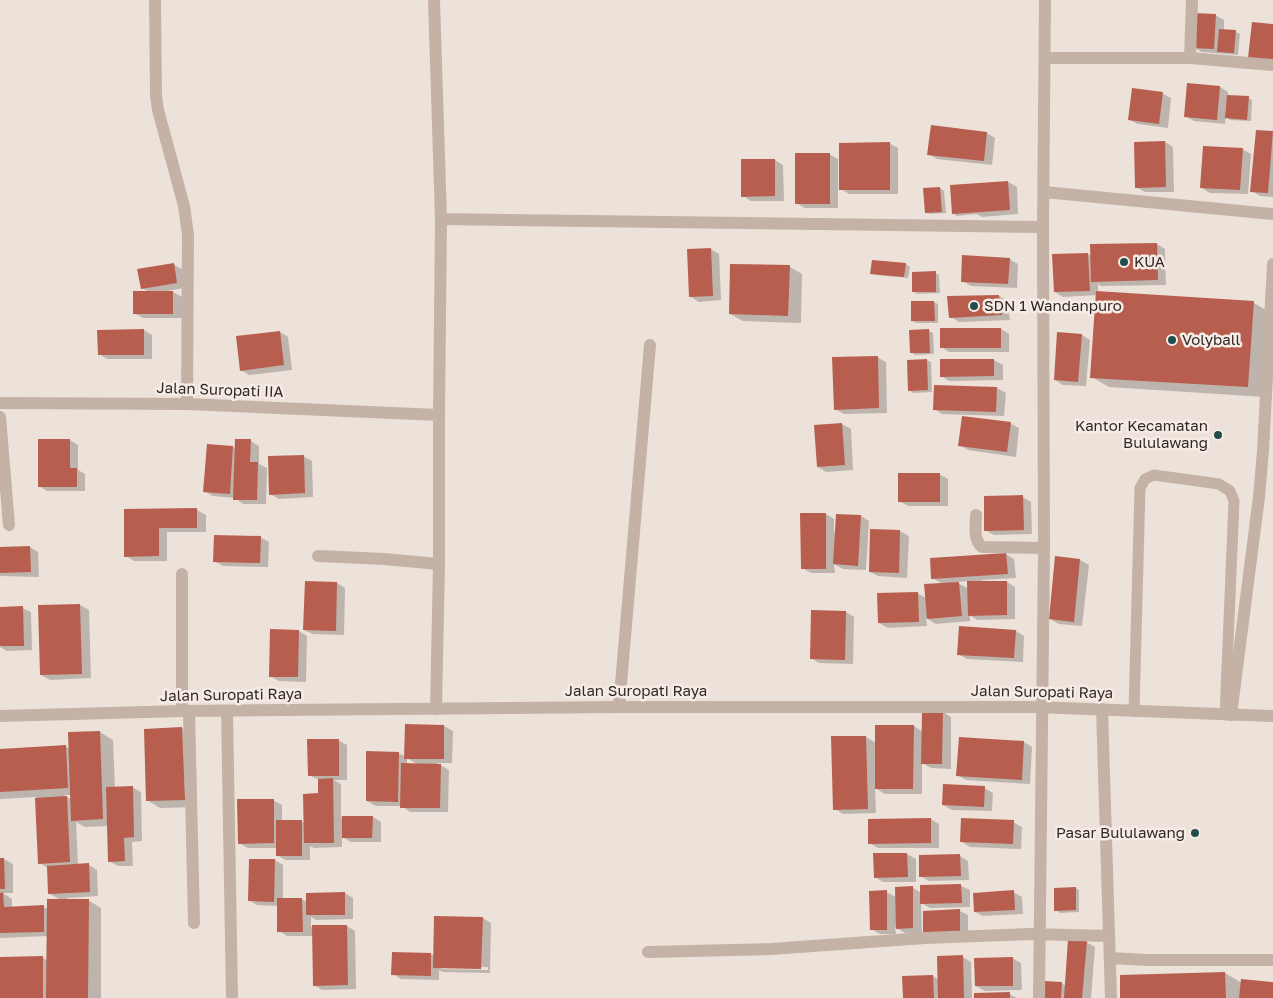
<svg xmlns="http://www.w3.org/2000/svg" width="1273" height="998" font-family="'Golos Text',sans-serif">
<rect width="100%" height="100%" fill="#ede2d9"/>
<path fill="#0003" fill-rule="evenodd" d="M1215,15L1224,20V30L1236,32L1240,34L1238,55L1202,52L1193,47Z
M1220,87L1228,92V96L1248,98L1252,100L1251,121L1230,120L1226,117L1225,124L1194,121L1185,116Z
M1134,90L1163,94L1171,98L1168,128L1138,124L1130,120Z
M1257,131L1273,133V197L1260,196L1252,191Z
M987,133L995,138L992,165L937,159L929,154Z
M1165,142L1173,147L1174,192H1145L1136,187Z
M889,143L898,148V194H849L841,189Z
M1242,149L1251,154L1248,194L1210,193L1202,188Z
M829,154L838,159V208H805L796,203Z
M775,160L783,165L784,201H751L743,196Z
M1008,182L1017,187L1018,214L982,217L977,214L957,216L953,213L970,185Z
M940,188L944,191L946,213L930,214L926,212L925,189Z
M1157,244L1165,249L1166,285L1101,286L1098,284V293L1254,303L1271,313L1265,397L1109,387L1092,377L1097,295L1063,297L1055,292L1088,254L1092,256Z
M711,249L719,254L721,300L699,302L691,297Z
M1009,259L1018,264L1017,288L971,286L962,281Z
M906,264L910,267L908,278L876,275L872,273Z
M174,265L182,269L185,288L166,291V292H173L182,297V318H143L134,313L149,292L142,288Z
M790,267L802,274L801,323L743,321L730,314Z
M935,273L939,275L940,293L917,294L913,291Z
M999,296L1007,301L1010,320L959,322L951,317Z
M934,302L938,304V323H916L912,321Z
M1001,329L1009,334V352H949L941,347Z
M144,330L152,335V359H107L99,354Z
M929,331L933,333L934,354L915,355L911,352Z
M280,332L288,337L292,370L249,375L241,370Z
M1059,333L1082,335L1090,340L1086,386L1063,385L1055,380Z
M877,357L886,362L887,413L844,414L835,409Z
M927,360L931,362L932,392L913,393L909,390Z
M941,360H994L1003,365V380L949,381L941,376Z
M935,386L997,388L1006,393L1004,416L942,414L934,409Z
M963,418L1011,424L1019,428L1016,457L968,450L960,445Z
M842,424L851,429L853,470L826,472L818,467Z
M70,440L78,445V470L85,474V491H47L39,486Z
M251,441L259,446V464L267,468L266,504H243L235,498L213,496L204,491L208,445L236,448Z
M303,456L312,461L313,497L279,499L270,494Z
M939,474L948,479V506H908L899,501Z
M1023,497L1031,502L1032,534L994,535L985,530Z
M125,510H197L206,515V532H167V561H134L126,556Z
M826,514L834,519V534L861,516L869,521L866,570L843,569L834,564L835,573H811L802,568Z
M871,530L900,531L909,536L907,578L878,576L870,572Z
M260,537L269,542L268,567L223,566L214,561Z
M30,547L38,552L39,577L0,576V548Z
M1006,554L1014,559L1016,578L982,580V582H1007L1015,587V619L977,620L970,615V621L936,624L926,618L927,626L888,628L879,623L917,593L926,598L943,584L932,578ZM969,581V589L956,582Z
M1056,558L1080,560L1089,565L1082,626L1059,624L1050,619Z
M337,583L345,588L344,635L313,634L304,630Z
M80,605L89,610L91,678L50,680L41,675Z
M0,608H22L31,612L32,650L7,651L0,647Z
M846,612L854,617L853,664L819,663L811,658Z
M299,631L307,636L306,682L279,681L270,676Z
M1016,631L1024,636L1023,662L967,659L958,654Z
M943,712L951,717V769L931,768L922,763V794H885L875,788L876,813L843,814L835,809L866,737L876,743L914,726L923,732Z
M406,725L444,726L453,731L452,763H437L449,770L448,812H410L402,806H376L367,801L398,753L406,757ZM407,758L417,764H407Z
M182,728L195,736L197,807L160,808L147,800Z
M100,732L113,740L115,788L132,787L141,792L142,841L132,842L133,866H118L109,861L108,826L85,827L76,822L78,865H89L97,870L98,896L67,898V900H88L101,908V998H0V958H43L48,961V936L0,938V860L4,859L13,864V893H3L12,899V908L43,907L48,909L61,900L50,894L48,868L40,863L36,797L0,799V750L65,746L70,749ZM64,795H72V800Z
M338,740L347,745V780H334L341,784V817H373L381,822V842H351L342,837V847L314,848L310,846V860H285L277,855V848H248L239,843L273,800L282,805V821L302,822L305,823L319,795V780L309,775Z
M1024,742L1032,747L1030,784L966,780L957,775Z
M984,788L993,793L992,811L952,810L943,805Z
M931,819L939,824V848H878L869,843Z
M1013,822L1022,827L1021,849L970,847L962,842Z
M907,854L916,859V882H883L875,877L874,855Z
M960,856L968,861L969,880L929,881L920,876Z
M275,860L283,865V899H302L307,902L345,893L353,898V919L316,920L311,917V927L347,926L355,931L356,989L322,990L314,985L313,936H287L279,931L278,906L257,905L249,900Z
M961,886L970,890V907L930,908L921,903L922,933H905L895,927L896,934H880L871,929L886,892L896,897L912,887L921,893V887Z
M1075,888L1079,890V912L1060,913L1056,910Z
M1013,892L1022,897L1023,914L983,916L975,912Z
M960,911L968,915V937L933,938Z
M435,917L483,918L491,923L490,973L443,972L439,970V980L401,979L393,974L431,954L434,956ZM441,967H488V970L441,969Z
M1086,942L1095,947L1091,998H1043L1061,983L1066,986Z
M963,957L971,962L972,998H904L933,976L939,980Z
M1012,958L1021,963L1022,990L985,991L976,986Z
M1225,973L1242,983H1273V998H1122Z
M1009,994L1017,998H976Z"/>
<path fill="#b75e4e" d="M1193,13L1216,14L1214,49L1192,48Z
M1252,22L1273,24V61L1248,58Z
M1219,29L1236,30L1234,53L1217,52Z
M1187,83L1220,86L1217,120L1184,117Z
M1132,88L1163,92L1159,124L1128,120Z
M1227,95L1249,96L1247,120L1225,118Z
M931,125L987,132L984,161L927,155Z
M1256,130L1273,131L1268,193L1250,192Z
M1165,141L1166,187L1135,188L1134,142Z
M890,142V190H839V143Z
M1203,146L1243,148L1240,190L1200,188Z
M795,153H830V204H795Z
M741,159H775V196L741,197Z
M1008,181L1010,210L952,214L950,185Z
M940,187L942,212L925,213L923,188Z
M1157,243L1158,280L1091,282L1090,244Z
M711,248L713,296L689,297L687,249Z
M1088,253L1090,291L1054,292L1052,254Z
M962,255L1010,258L1008,284L961,282Z
M872,260L906,263L904,277L870,274Z
M174,263L177,283L141,289L137,269Z
M730,264L790,265L788,316L729,314Z
M936,271V292H912V272Z
M133,291H173V314H133Z
M1096,291L1254,301L1248,387L1090,378Z
M999,295L1002,315L949,318L947,296Z
M911,301H934L935,321H911Z
M940,328H1001V348H940Z
M144,329V355H98L97,330Z
M929,329L930,353H910L909,330Z
M280,331L284,365L240,371L236,336Z
M1057,332L1082,334L1078,382L1054,380Z
M878,356L879,408L834,410L832,357Z
M927,359L928,390L908,391L907,360Z
M940,359H994V376L940,377Z
M934,385L997,387L996,412L933,410Z
M962,416L1011,422L1007,452L958,446Z
M842,423L845,465L817,467L814,425Z
M38,439H70V468H77V487H38Z
M235,439H251L250,462H258L257,500H233Z
M207,444L233,446L230,494L203,492Z
M304,455L305,493L269,495L268,456Z
M898,473H940V502H898Z
M1023,495L1024,530L984,531V496Z
M197,508V528H159V556L124,557V509Z
M800,513H826V569H801Z
M836,514L861,515L858,566L833,564Z
M870,529L900,530L899,573L869,572Z
M214,535L261,536L260,563L213,562Z
M30,546L31,572L0,573V547Z
M1006,553L1008,574L931,579L930,558Z
M1055,556L1080,559L1074,622L1049,619Z
M305,581L337,582L336,631L303,630Z
M967,581H1007V615L968,616Z
M959,582L962,616L927,619L924,584Z
M918,592L919,622L878,623L877,593Z
M80,604L82,674L40,675L38,605Z
M23,606L24,646H0V607Z
M811,610L846,611L845,660L810,659Z
M959,626L1016,630L1014,658L957,655Z
M270,629L299,630L298,677H269Z
M922,711H943L942,764H921Z
M405,724L444,725V759H404Z
M875,725H914L913,789H875Z
M182,727L185,800L146,801L144,729Z
M100,731L103,819L71,821L68,732Z
M831,736H866L868,809L833,810Z
M959,737L1024,741L1022,780L956,776Z
M307,739H339V776H308Z
M66,745L68,788L0,792V749Z
M366,751L399,752L398,802L366,801Z
M401,763L441,764L440,808H400Z
M333,778L334,843H304L303,794L318,793V779Z
M943,784L985,786L984,807L942,805Z
M133,786L134,837L124,838L125,861L108,862L106,787Z
M67,796L70,862L38,864L35,798Z
M237,799H274V843L238,844Z
M342,816H373L372,838H342Z
M931,818V843L868,844V819Z
M961,818L1014,820L1013,844L960,842Z
M276,820H302V856H276Z
M873,853H907L908,877L874,878Z
M960,854L961,876L919,877V855Z
M0,858H4L5,889H0Z
M249,859H275L274,902L248,901Z
M89,863L90,892L48,894L47,866Z
M961,884L962,903L920,904V885Z
M913,886V928L896,929L895,887Z
M1076,887V910L1054,911V888Z
M887,890V930H870L869,891Z
M1014,890L1015,910L974,912L973,893Z
M3,892L4,907L44,905V932L0,933V893Z
M345,892V915H306V893Z
M277,898H302L303,932H277Z
M47,899H89L88,998H46Z
M960,909V933L923,934V911Z
M434,916L483,917L481,969L433,968Z
M312,925H347L348,985L313,986Z
M1068,939L1087,941L1082,998H1064Z
M392,952L431,953V976L391,975Z
M963,955L964,998H938L937,956Z
M43,956V998H0V957Z
M1013,957V986H975L974,958Z
M1225,972L1226,998H1120V975Z
M933,975L934,998H903L902,976Z
M1241,979L1273,982V998H1239Z
M1043,981L1062,982L1061,998H1042Z
M1010,992V998H974V993Z"/>
<g fill="none" stroke-linecap="round" stroke-linejoin="round">
<path stroke="#c4b2a7" stroke-width="11" d="M1134,711L1140,488L1145,479L1154,475L1219,484L1230,491L1234,501L1225,715"/>
<path stroke="#c4b2a7" stroke-width="12" d="M155,0L156,96L158,110L184,206L188,235L187,404
M434,0L441,219L439,415V564L436,709
M1045,58H1190L1273,65
M1190,58L1192,0
M1044,192L1273,214
M441,219L1043,227
M0,403L187,404L439,415
M0,417L9,525
M976,515C976,526 973,540 982,547L1044,548
M318,556L384,559L439,564
M182,574V711
M619,707L650,345
M1102,709L1111,998
M189,711L194,923
M227,711L232,998
M1231,715L1259,497L1263,451L1273,264
M648,952L771,949L925,938L1031,934L1109,936
M1110,958L1148,960H1273
M1039,998L1044,548L1043,227L1045,0"/>
<path stroke="#c4b2a7" stroke-width="12" d="M0,716L182,711L619,707H1035L1273,716"/>
</g>
<g fill="#214d4c" stroke="#f6ece5" stroke-width="2">
<circle cx="1124" cy="262" r="5"/>
<circle cx="974" cy="306" r="5"/>
<circle cx="1172" cy="340" r="5"/>
<circle cx="1218" cy="435" r="5"/>
<circle cx="1195" cy="833" r="5"/>
</g>
<g text-anchor="middle" stroke-width="5" stroke-linejoin="round" paint-order="stroke">
<g font-size="15" fill="#312926" stroke="#f6ece5" text-anchor="start">
<text x="1134" y="267">KUA</text>
<text x="984" y="311">SDN 1 Wandanpuro</text>
<text x="1182" y="345">Volyball</text>
<text x="1208" y="431" text-anchor="end">Kantor Kecamatan<tspan x="1208" dy="17">Bululawang</tspan></text>
<text x="1185" y="838" text-anchor="end">Pasar Bululawang</text>
</g>
<g font-size="15" fill="#312926" stroke="#f6ece5">
<text transform="translate(220 390) rotate(2)" y="5">Jalan Suropati IIA</text>
<text x="636" y="696">Jalan Suropati Raya</text>
<text transform="translate(1042 692) rotate(1)" y="5">Jalan Suropati Raya</text>
<text transform="translate(231 695) rotate(-1)" y="5">Jalan Suropati Raya</text>
</g>
</g>
</svg>
